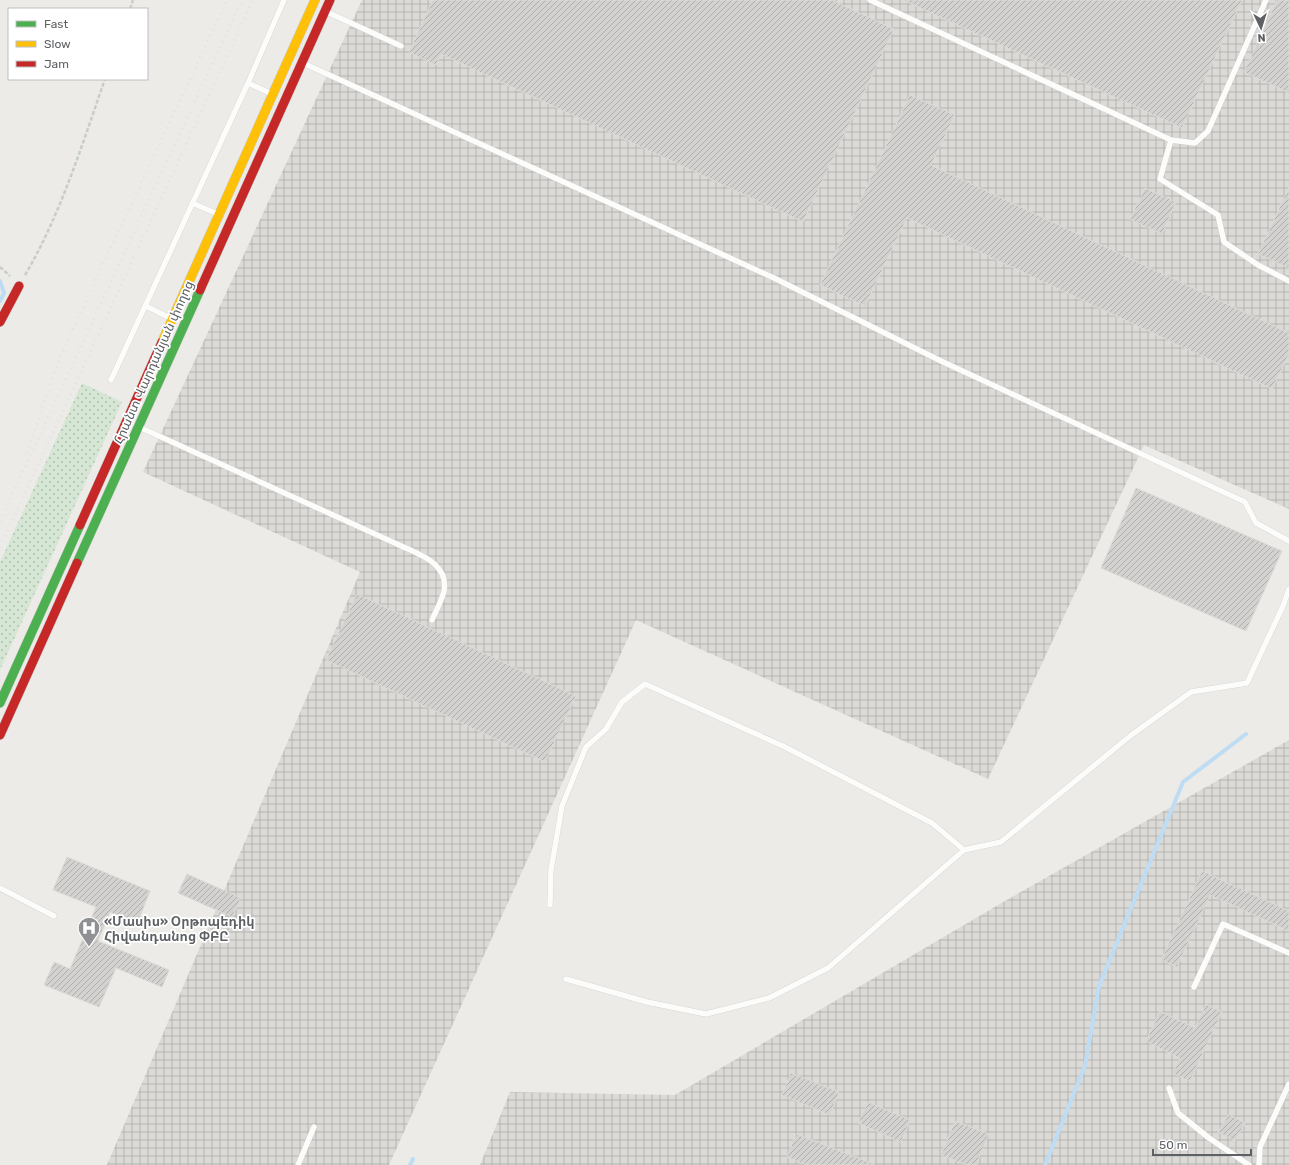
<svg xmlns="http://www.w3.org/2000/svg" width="1289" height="1165" font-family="Rubik,'Noto Sans Armenian',sans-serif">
<defs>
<pattern id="industrial-grid" width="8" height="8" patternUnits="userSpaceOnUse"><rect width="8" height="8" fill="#dcdad7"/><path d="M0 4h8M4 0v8" fill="none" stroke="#b6b4b2"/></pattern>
<pattern id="grass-dots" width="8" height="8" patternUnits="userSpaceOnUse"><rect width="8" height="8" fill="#d5e7d4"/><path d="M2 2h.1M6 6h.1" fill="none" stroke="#b0bfb0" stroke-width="1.8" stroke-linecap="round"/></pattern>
<pattern id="building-hatch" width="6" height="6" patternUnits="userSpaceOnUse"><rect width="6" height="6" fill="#d3d2d0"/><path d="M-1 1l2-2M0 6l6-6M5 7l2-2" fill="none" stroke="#aeaeac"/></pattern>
</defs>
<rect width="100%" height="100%" fill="#ecebe7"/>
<path fill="url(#industrial-grid)" d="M362,0H1289V509L1144,445L988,779L636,620L389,1165H107L360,572L143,472Z
M1289,740V1165H480L510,1092L675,1095L1005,901Z"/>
<path fill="url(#grass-dots)" d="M82,383L122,402L0,670V562Z"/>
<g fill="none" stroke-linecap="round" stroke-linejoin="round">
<path stroke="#bedcf4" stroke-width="4" d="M0,281L4,293L0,301
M410,1165L413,1159
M1045,1165L1085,1066L1099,986L1183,782L1246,734"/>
</g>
<path fill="url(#building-hatch)" stroke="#dbdad6" d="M433,0H832L894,29L803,222L441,54L436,65L409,52Z
M903,0H1242L1182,128Z
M1277,0H1289V93L1244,72Z
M910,95L955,115L931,165L1289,333V354L1272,389L907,218L865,306L820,285Z
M1289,187V268L1258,254Z
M1145,188L1176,202L1162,234L1130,219Z
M1136,488L1282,551L1246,631L1101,568Z
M357,594L576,696L545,762L326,660Z
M67,857L150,891L137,924L110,912L98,941L169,970L162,987L116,968L99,1007L44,985L54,962L70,969L96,907L53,890Z
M1202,871L1289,911V931L1210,895L1177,967L1161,960Z
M187,874L241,898L232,917L178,893Z
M1206,1004L1222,1012L1190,1081L1173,1073L1180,1058L1146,1041L1160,1011L1195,1028Z
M791,1073L839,1092L830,1115L782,1095Z
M868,1102L910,1120L901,1142L858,1123Z
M1229,1114L1245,1123L1235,1141L1218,1132Z
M955,1121L989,1134L976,1165H967L941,1155Z
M796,1134L874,1164V1165H807L787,1157Z"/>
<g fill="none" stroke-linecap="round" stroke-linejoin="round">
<g stroke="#c9c9c9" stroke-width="6">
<path id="lane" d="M870,0L1171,140L1195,143L1208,131L1266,0
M327,12L401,46
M303,63L774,278L941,361L1245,502L1256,523L1289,541
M248,83L272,94
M1171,140L1160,179L1218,215L1224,242L1258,265L1289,281
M192,203L218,214
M146,306L170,318
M111,380L248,83L284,0
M139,427L397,544C417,554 449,562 444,591C442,600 436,611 432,620
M0,888L54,916
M550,905L551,870L562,806L586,747L606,729L622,702L645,684L785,747L932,823L964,850
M566,979L647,1002L706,1014L769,998L828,968L964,850L1001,842L1130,736L1191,692L1247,683L1283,606L1289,589
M1194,987L1223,924L1289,953
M1169,1088L1178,1113L1209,1138L1249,1165
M298,1165L314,1127
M1259,1165L1260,1147L1289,1084"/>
</g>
<g stroke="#c9c9c8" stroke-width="10">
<path id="fast" d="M77,563L200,290
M0,703L80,525"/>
</g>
<g stroke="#c9c9c8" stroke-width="10">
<path id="slow" d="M162,342L315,0"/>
</g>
<g stroke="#c9c9c8" stroke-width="10">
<path id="jam" d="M200,290L330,0
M0,322L19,286
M80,525L162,342
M0,735L77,563"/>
</g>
<path stroke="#c8cdca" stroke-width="2.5" stroke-dasharray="4 2" stroke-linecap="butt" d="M130,9L133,0
M0,267L10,276
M25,275C60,216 82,145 105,79"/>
<use href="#lane" stroke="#fcfcfb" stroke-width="5.5"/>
<use href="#fast" stroke="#4caf50" stroke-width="9"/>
<use href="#slow" stroke="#ffc107" stroke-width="9"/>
<use href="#jam" stroke="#c62828" stroke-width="9"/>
<path stroke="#e3e2e2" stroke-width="3" stroke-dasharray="1 5" stroke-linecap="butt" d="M27,453L52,378L70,335L227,0
M0,521L242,0
M0,547L253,0"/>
</g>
<defs>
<g id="hospital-pin" transform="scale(1.15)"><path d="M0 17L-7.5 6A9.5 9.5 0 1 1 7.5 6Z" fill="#8f9192" stroke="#fff"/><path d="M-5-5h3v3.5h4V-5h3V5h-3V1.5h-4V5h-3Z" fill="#fff"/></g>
</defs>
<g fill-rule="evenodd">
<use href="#hospital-pin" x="89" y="928"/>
</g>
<g text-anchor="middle" stroke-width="3.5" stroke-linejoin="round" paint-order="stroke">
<g font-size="13" fill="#5d6064" stroke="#fff">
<text transform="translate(153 362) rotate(-66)" y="5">Հրանտ Վարդանյան փողոց</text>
</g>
<g font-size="13" font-weight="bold" fill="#5d6064" stroke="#fff" text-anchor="start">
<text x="104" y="926">«Մասիս» Օրթոպեդիկ<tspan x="104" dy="15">Հիվանդանոց ՓԲԸ</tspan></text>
</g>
</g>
<rect x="8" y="8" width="140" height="72" fill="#ffffff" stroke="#bebfc1"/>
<rect x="16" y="21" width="20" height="6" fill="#4caf50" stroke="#bebfc1"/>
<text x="44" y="28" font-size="12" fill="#5d6064">Fast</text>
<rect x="16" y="41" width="20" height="6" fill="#ffc107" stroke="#bebfc1"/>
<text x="44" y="48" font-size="12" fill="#5d6064">Slow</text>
<rect x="16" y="61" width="20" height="6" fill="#c62828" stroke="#bebfc1"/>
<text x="44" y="68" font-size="12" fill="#5d6064">Jam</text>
<g transform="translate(1261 28) rotate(176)" stroke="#ffffff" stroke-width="3" paint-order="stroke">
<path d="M0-3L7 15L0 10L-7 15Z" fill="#5d6064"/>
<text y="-6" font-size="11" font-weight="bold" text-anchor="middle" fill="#5d6064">N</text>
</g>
<path d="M1153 1149v6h98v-6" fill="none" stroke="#5d6064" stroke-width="2"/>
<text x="1159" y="1149" font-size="12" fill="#5d6064" stroke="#ffffff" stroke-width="3" paint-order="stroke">50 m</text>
</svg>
